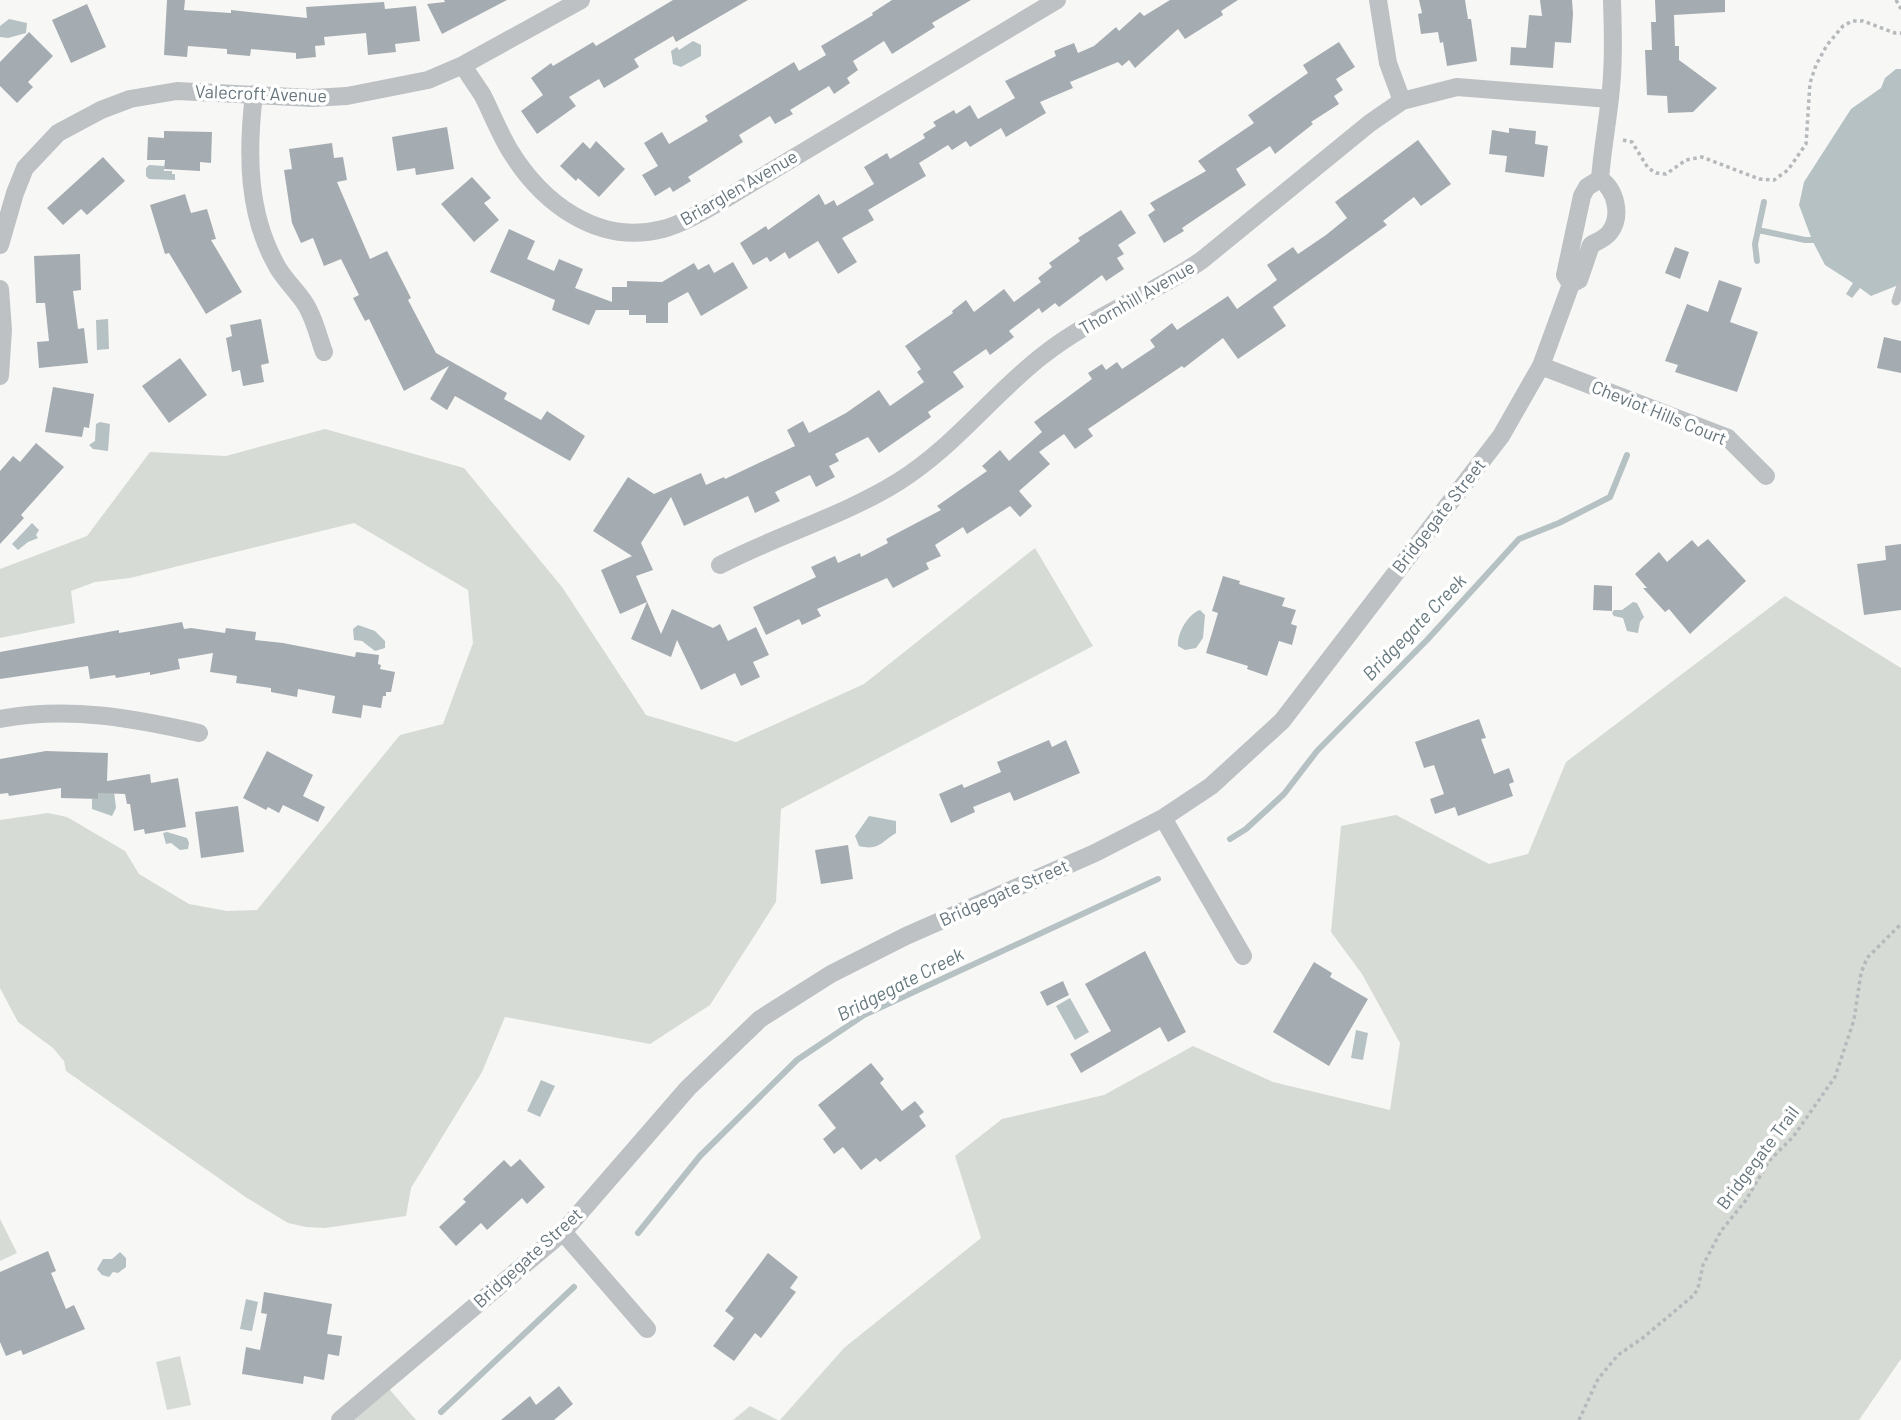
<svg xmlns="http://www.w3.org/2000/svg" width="1901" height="1420" font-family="Barlow,sans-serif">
<rect width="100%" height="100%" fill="#f7f7f5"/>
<path fill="#d7dbd5" d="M325,429L464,468L562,587L646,715L736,742L864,684L1035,548L1093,646L781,809L776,902L710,1005L650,1044L505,1017L482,1072L411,1188L406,1216L325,1228L306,1227L288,1223L247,1198L66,1071L64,1061L53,1048L18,1022L0,988V820L48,813L67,817L125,851L139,874L189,904L227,911L257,910L400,735L443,724L473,643L468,590L354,523L130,578L95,582L71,591L75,623L0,638V569L87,536L150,452L226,456Z
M1785,596L1901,668V1359L1859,1420H780L844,1348L981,1238L955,1156L1002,1119L1104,1095L1193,1046L1273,1082L1390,1110L1400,1043L1362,974L1331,932L1341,826L1396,815L1489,864L1528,854L1566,762Z
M0,1219L17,1253L0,1261Z
M180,1356L191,1405L167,1410L156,1362Z
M384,1383L416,1420H340Z
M750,1406L778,1420H733Z"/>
<path fill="#b6c1c4" d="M9,19L27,23L26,33L8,38L0,37V26Z
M693,41L701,45V56L681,67L673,64L671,51L677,47L679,50Z
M1896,69H1901V284L1871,296L1860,288L1852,298L1846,294L1853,283L1825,265L1812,240L1799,205L1804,182L1851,109L1881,88L1885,78Z
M149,165L164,166V171H172V174H175V180L149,179L146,176V168Z
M108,319L109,349L97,350L96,320Z
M100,422L110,424L108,451L93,449L89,445L95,441L96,424Z
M32,523L39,530L36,535L38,538L28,542L18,550L12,544Z
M1633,602L1637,603L1644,617L1640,622L1638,633L1627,631L1623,618L1614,616L1612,613L1614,610H1622Z
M1200,610L1205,615L1203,638L1196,648L1185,650L1178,646C1177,633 1188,614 1200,610Z
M358,625L375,631L385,641V648L375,651L362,641L354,640L353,629Z
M114,791L116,808L112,816L92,809V799H98V793Z
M869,816L896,821V833C881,842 879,851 859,846L855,836Z
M167,832L187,838L189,843L188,849L180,850L171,843L166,844L163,833Z
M1070,998L1089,1032L1075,1040L1056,1006Z
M1356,1030L1368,1033L1363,1060L1351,1058Z
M541,1080L555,1086L540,1117L527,1111Z
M120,1252L126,1258V1267L118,1273L113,1272L109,1277L102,1275L97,1269L103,1259H112Z
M246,1299L258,1302L252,1331L240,1329Z"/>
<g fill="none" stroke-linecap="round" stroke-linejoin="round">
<path stroke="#b6c1c4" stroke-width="6" d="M1758,230L1805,240H1812
M1757,261L1755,244L1764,202
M1230,839L1246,829L1284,794L1317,751L1427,640L1519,539L1559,523L1610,497L1627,455
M638,1233L700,1156L797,1060L864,1015L1158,879
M441,1412L574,1287"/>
</g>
<path fill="#a5acb1" d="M167,0H185L184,10L231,13V10L307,18L306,7L384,2L385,9L416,6L420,41L395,44L396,52L368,55L366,33L324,37L325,45L315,46L316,57L296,59V53L251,49L250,56L227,54V49L188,46L187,57L164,55Z
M444,0H507L442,34L427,4L445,2Z
M673,0H748L676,42L673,36L634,59L639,67L604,88L599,79L569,97L576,106L537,134L521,111L543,95L531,78L551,63L553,66L593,42L596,46Z
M892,0H971L932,23L935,27L892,54L884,41L853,61L858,70L847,78L850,83L834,94L829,86L790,110L793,114L775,124L770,116L739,135L743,142L688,177L691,181L673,192L670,187L655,196L642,175L658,166L644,143L662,132L669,144L708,121L705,116L794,62L799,71L826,55L821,46L873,15L872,13Z
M1170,0H1238L1221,11L1223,15L1185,39L1178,29L1135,68L1129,60L1122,66L1118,62L1070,82L1073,88L1040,102L1046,113L1006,137L1001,128L970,147L966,141L952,150L948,145L919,163L926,176L868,210L874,220L842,238L857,262L838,274L818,241L789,259L785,252L770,262L767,257L753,265L740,243L766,226L768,230L819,194L825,205L834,200L837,206L874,184L864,167L887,153L890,159L925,138L923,134L936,126L933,122L954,110L956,114L970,105L978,119L1015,98L1005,81L1056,56L1054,51L1074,43L1078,53L1094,46L1116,27L1119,31L1140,12L1144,16Z
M1419,0H1465L1468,19H1471L1477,61L1447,66L1443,42L1440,43L1438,32L1421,34L1418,14L1422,13Z
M1540,0H1572L1573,14L1571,43L1555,42L1553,68L1510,65L1511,47L1526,48L1529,15L1542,16Z
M1655,0H1725V12L1674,15L1675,46H1679V60L1717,88L1693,112L1668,113L1667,96L1647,95L1645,50H1652L1651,22H1656Z
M87,4L106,47L71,63L52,20Z
M29,32L53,56L28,82L33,87L17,103L0,86V62Z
M1339,42L1355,67L1336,79L1343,90L1334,96L1339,104L1311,122L1313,124L1275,154L1270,146L1236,169L1246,185L1182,228L1184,231L1164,243L1148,215L1155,210L1150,203L1206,171L1198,161L1254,123L1248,115L1308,73L1303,65Z
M447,127L454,169L416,175L415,168L397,171L392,137Z
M1509,128L1536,131L1535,144L1548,146L1544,177L1505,172L1507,156L1489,154L1492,130L1509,133Z
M164,131L212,132L211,163L200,162V171L164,169L165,160H147L148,137L164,138Z
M1418,140L1451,184L1421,206L1414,197L1383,221L1387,225L1273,307L1286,326L1238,359L1223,338L1184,368L1182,366L1088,429L1093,436L1075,449L1064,434L1039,452L1050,464L1019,491L1032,506L1020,517L1010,506L967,534L963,527L935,545L941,556L926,563L929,569L893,588L887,578L817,609L821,616L802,625L799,619L766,635L753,607L816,577L811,567L835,556L838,563L860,553L861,557L888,543L886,539L941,510L937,506L987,471L982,466L1000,450L1009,461L1042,432L1034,422L1092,379L1088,373L1102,364L1106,370L1117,362L1122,369L1155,347L1150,340L1172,323L1177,330L1228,296L1237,309L1277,280L1267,265L1293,247L1298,254L1326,235L1347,218L1335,202Z
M596,141L625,169L599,197L578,178L576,181L560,166L583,142L590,149Z
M332,143L334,158L343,157L347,180L337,182L370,259L387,251L411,298L408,300L436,353L507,393L504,399L541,420L547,411L585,436L570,461L455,396L447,410L430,399L449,366L404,391L369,319L365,321L353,298L359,295L341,259L324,266L313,238L301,243L292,223L284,170L292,169L289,149Z
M103,157L125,181L87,215L81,209L63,225L47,208Z
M472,177L491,198L484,203L499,220L474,242L441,204Z
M185,194L191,213L207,209L216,239L211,240L242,292L206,314L169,253L165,254L150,205Z
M1121,210L1136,233L1118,245L1124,254L1117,258L1124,269L1106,281L1102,275L1059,307L1055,303L1042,313L1039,308L1009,331L1014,337L990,355L986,349L953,372L964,387L928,412L931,417L879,453L868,437L835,454L839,461L829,466L835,477L816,487L810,475L775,492L780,501L755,513L748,496L684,526L671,497L641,543L653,570L636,576L661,634L672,609L713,628L720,624L728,641L756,627L769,655L753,662L760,677L741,686L735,673L701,690L677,640L671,657L631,639L647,602L620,614L601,570L632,556L593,531L628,477L654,494L701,473L706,485L724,477L725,479L795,446L787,430L803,421L809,433L846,413L879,390L890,406L924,382L917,372L921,369L905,346L953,313L952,311L966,300L974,312L1004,289L1014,302L1041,282L1038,278L1052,267L1049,263L1080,241L1078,238Z
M509,229L535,241L527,259L554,271L559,259L583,269L575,288L612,302V287H627V281L662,282L694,263L698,270L709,264L714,273L733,262L748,288L701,316L688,292L668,303V323H646V315H629V310H596L589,325L552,310L555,300L490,272Z
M1675,247L1689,252L1680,279L1665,273Z
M80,254L81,290L73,291L78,329L84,328L88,363L39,368L37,342L49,341L45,303H36L34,256Z
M1719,280L1742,288L1730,322L1758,332L1737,392L1675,372L1678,365L1665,361L1687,304L1708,312Z
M261,319L269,363L261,365L264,382L243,386L240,370L232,372L226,338L232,336L230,325Z
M1884,337L1901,341V373L1877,368Z
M180,358L207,395L169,423L142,386Z
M53,387L94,394L89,428L84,427L82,437L45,432Z
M36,443L64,467L21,515L24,518L0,544V471L13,456L20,462Z
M1708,539L1746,581L1690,634L1669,609L1665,612L1643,588H1647L1635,574L1659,552L1667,562L1692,540L1698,547Z
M1901,544V610L1864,615L1857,564L1886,560L1885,546Z
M1223,576L1240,581L1239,584L1285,598L1282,606L1296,610L1291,624L1297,626L1292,645L1279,641L1267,676L1247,669L1248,666L1206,653L1218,613L1212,611Z
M1594,585L1612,586V611L1593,610Z
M182,622L184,629L191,628L225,633L226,628L256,632L255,640L283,643L355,657L356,652L379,655L378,664L381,665L380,669L395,672L391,692H386V696H383L381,708L363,705L361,718L332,713L335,696L298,689L297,697L271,692V688L236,683L237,676L210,672L213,653L178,659L180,669L150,675V672L116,678L115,675L90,679L88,666L0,679V652L119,630V633Z
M1479,719L1486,738L1481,739L1494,774L1509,768L1514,782L1509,784L1513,796L1458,816L1455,807L1435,814L1430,799L1444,794L1434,765L1424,768L1415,742Z
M1049,740L1052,747L1066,740L1080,773L1014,801L1010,792L973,807L975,812L951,823L939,794L962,784L964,788L1001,772L997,762Z
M46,751L108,753L107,781L150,774L151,783L178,778L186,827L145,834L144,829L134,831L130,804H127L125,794L98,793V799L61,798V788L9,796L8,793L0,794V759Z
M267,751L313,775L303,796L325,807L318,822L283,805L279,813L268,807L266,810L243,798Z
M238,806L244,852L201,858L195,812Z
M848,845L853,879L821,884L815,850Z
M1145,951L1186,1032L1168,1042L1160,1027L1081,1073L1070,1054L1111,1031L1085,984Z
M1314,962L1332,973L1330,977L1368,999L1329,1066L1273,1032Z
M1063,981L1069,995L1047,1006L1040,992Z
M871,1063L884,1079L880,1083L902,1111L915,1101L924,1112L919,1116L926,1126L880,1162L876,1158L861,1170L843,1147L834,1154L823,1139L836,1128L818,1105Z
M520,1159L545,1187L527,1204L522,1198L487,1230L481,1223L456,1246L439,1227L466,1202L463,1199L504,1160L511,1167Z
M48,1251L56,1271L51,1273L66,1309L74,1305L85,1329L23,1355L21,1350L6,1356L0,1342V1272Z
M768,1253L798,1277L790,1288L796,1292L761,1338L755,1333L734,1361L713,1346L734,1318L725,1311Z
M264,1292L332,1304L327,1334L342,1336L339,1356L328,1354L324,1380L304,1376L303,1384L242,1374L246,1347L260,1350L267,1314L261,1313Z
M559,1386L573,1404L554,1420H501L530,1396L536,1405Z"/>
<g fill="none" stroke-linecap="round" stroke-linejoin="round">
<path stroke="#b5b9bb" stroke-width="3.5" stroke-dasharray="3.5 3.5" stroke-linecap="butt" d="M1896,0L1901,9
M1623,140L1632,142L1648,168L1656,173L1666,174L1686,160L1702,157L1759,179L1774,180L1788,170L1806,144L1810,83L1816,65L1827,45L1843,26L1852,21H1863L1895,33H1901
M1579,1420L1598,1379L1618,1355L1644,1337L1694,1295L1698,1288L1703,1265L1721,1231L1746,1200L1769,1161L1793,1137L1835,1077L1854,1020L1861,973L1867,958L1901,924"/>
<path stroke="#bdc1c4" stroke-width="9" d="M1896,301L1901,286"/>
<path stroke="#bdc1c4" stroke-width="18" d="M1378,0L1388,63L1402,101
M463,65C469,76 477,86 483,96C492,114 499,132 509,149C541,202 597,246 663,229C685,223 705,210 725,199L1057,0
M254,94C247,153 247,215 278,268C285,280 296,290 304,302C314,316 318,336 324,352
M1600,179C1602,152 1607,125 1610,98C1614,65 1613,33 1612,0
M0,245L15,193L25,168L58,133L101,110L130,99L177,91L312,98L347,96L428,80L463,65L581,0
M1571,284L1565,275L1582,196L1587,187L1600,179
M0,289L3,330L0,376
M1541,366L1728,438L1766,476
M720,565C778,535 843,516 898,482C954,447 992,395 1042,356C1091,317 1151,295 1202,260L1370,123L1402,101L1457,87L1610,99
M0,719C68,706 133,718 199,733
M1163,818L1243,956
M563,1232L647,1329
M340,1420L563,1232L688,1088L760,1019L831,974L906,936L1095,853L1163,818L1211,786L1282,721L1501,436L1541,366L1571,284L1579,280L1591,245C1598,241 1606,238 1610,232C1622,216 1616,190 1600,179"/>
</g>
<g text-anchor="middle" stroke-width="7" stroke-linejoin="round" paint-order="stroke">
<g font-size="18" fill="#66747c" stroke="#fff">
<text transform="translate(261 94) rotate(2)" y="6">Valecroft Avenue</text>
<text transform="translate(739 188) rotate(-30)" y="6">Briarglen Avenue</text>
<text transform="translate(1137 298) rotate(-30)" y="6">Thornhill Avenue</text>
<text transform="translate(1659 413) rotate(22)" y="6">Cheviot Hills Court</text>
<text transform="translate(1439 516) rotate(-52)" y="6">Bridgegate Street</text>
<text transform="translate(1004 893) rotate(-24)" y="6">Bridgegate Street</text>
<text transform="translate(1758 1158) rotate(-53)" y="6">Bridgegate Trail</text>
<text transform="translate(528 1258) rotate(-42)" y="6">Bridgegate Street</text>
</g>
<g font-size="19" font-style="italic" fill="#66797e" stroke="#fff">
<text transform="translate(1414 627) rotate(-46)" y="7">Bridgegate Creek</text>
<text transform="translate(900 984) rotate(-27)" y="7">Bridgegate Creek</text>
</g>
</g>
</svg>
